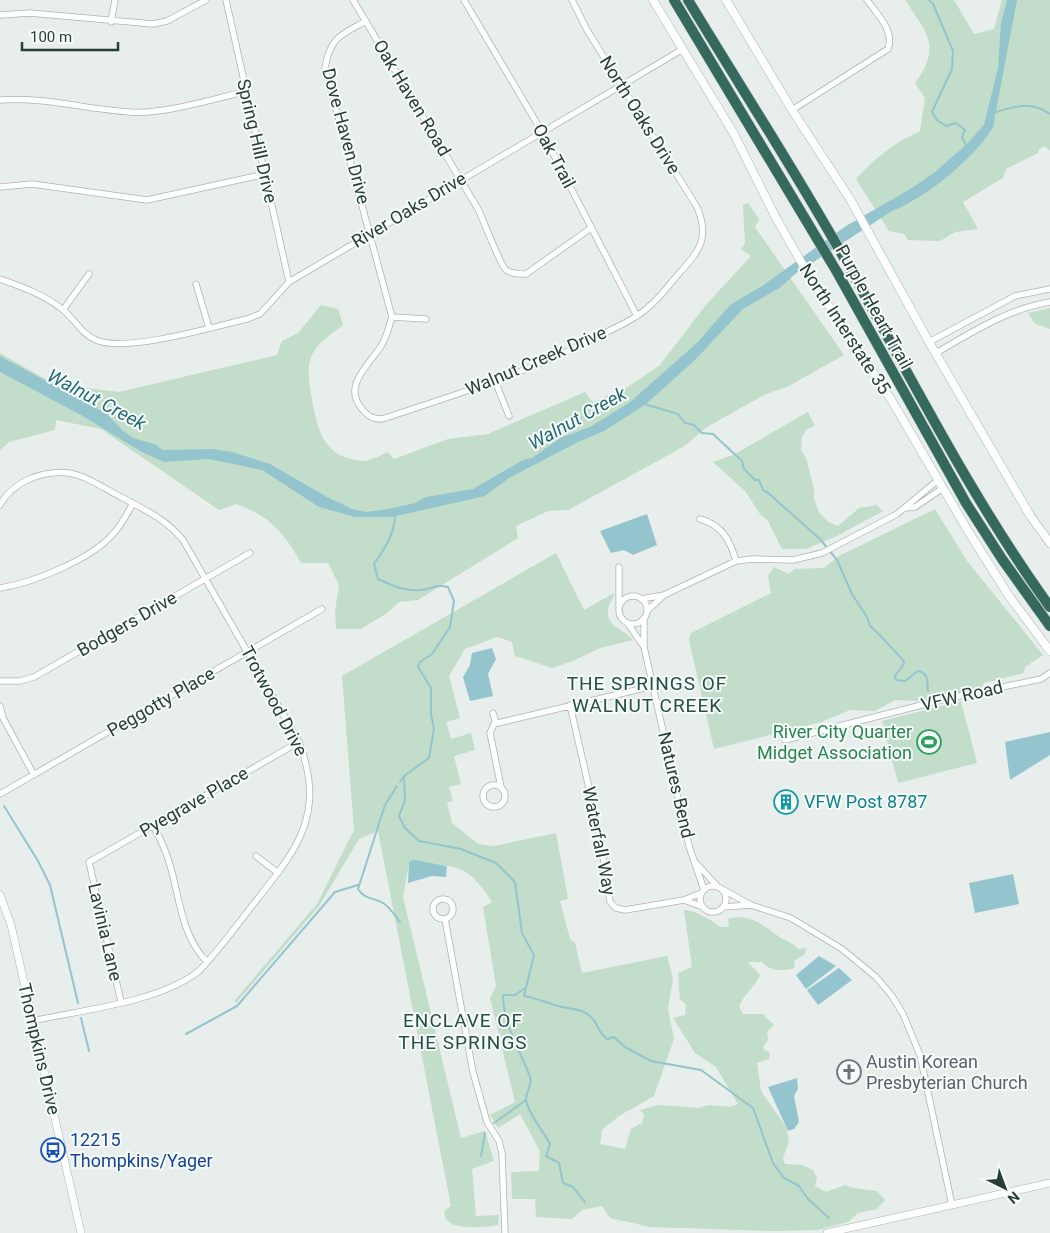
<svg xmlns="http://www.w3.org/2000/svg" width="1050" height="1233" font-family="Roboto,sans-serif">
<rect width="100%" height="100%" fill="#e7eeeb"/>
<path fill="#c2ddc9" d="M905,0H954L974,34L994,29L1002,0H1050V151L1045,146L1039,149L1038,153L1006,169L1003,178L963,202L978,229L955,232L940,241L908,240L904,234L889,231L856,179C875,158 894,143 920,131L925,98L915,83C942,47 927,33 905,0Z
M748,203L759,219L755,227L844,355L787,387L766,394L707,427L683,447L568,510L548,511L516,526L518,538L418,600L399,602L387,613L361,629H336L335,611L339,585L328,563H301C284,532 270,517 237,504L219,510L101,429L56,420L55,430L9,442L0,450V353L54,384L119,392L277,355L282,341L298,333L321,305L338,309L343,325C331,335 314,344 310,361C307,372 310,388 312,399C317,431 325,459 363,461C370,461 381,455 388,452L394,459L448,439L488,434L585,392L593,402L628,387L660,365L705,306L751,256L741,249L745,244L743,205Z
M1050,308V329L1035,324L1028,313Z
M808,412L815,426L807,429L802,437L801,450L806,458L814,489V499L819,512L828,522L838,526L859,508L877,505L883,511L837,536L806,549H782L768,521L760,514L745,491L713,462L733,455Z
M935,509L967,561L1043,655L1025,667L1024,673L984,683L981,688L916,701L895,700L875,711L850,710L821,722L714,749L689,640L691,633L771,593L768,576L774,567L789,574L795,569L824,568L839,556Z
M556,553L584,610L614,593C613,600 609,603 608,609C605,627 625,629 633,640L600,648L575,660L552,668L515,656L512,642L497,637L465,649L449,676L460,718L446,722L451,739L471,733L475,750L454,756L461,784L449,787L453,801L447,802L452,823L478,844L494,846L556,833L568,899L560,901L570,939L575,943L582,973L667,956L673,979L668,1009L674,1039L654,1096L619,1116L602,1130L600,1144L625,1149L631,1129L642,1123L644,1115L640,1110L658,1105L699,1108L709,1105L730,1107L738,1104L716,1067L695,1053L673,1018L685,1015L686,1004L680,1000L678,973L692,967L684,910C694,910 712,920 720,927H727L729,924L728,919C749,913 761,924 778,936C785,941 792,942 798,949L806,948L805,954L794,961L795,968C783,971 771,972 762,962H748L760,975C754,988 745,993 739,1006L743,1014H763L774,1025L767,1032L768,1040L763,1046L764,1050L770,1053L769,1059L757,1063L761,1091L786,1127L789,1141L783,1158L785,1164L802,1165L813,1170L817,1178L815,1186L826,1192L845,1185L853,1188L877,1191L885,1200L877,1209L858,1213L848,1222L818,1230L775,1231L650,1227L610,1218L602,1206L582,1210L572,1219L536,1217L535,1199H512L511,1172L539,1171L540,1151L520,1114L498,1128L490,1115L515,1102L490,998L496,986L483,907L492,902C466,861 454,866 409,863L403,897L461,1138L485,1131L494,1161L472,1169L476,1216L499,1215L498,1225C485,1227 440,1233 445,1210L451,1206L378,831L359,839L319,906L236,1003L235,1000L317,904L354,830L342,676Z
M961,701L977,763L898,783L882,721Z"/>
<path fill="#94c5ce" d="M1007,0H1017L993,127C975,158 926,198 892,211L795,274L781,287L743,309L695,360L646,404L604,431L578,442L509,478L485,496L392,517H355L319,507L262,470L209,459L164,462L140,451L81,415L0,372V356L107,414L123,431L133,438L157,445L159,448L164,450L212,449L232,452L270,464L327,497L352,509L366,512L389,509L415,503L426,497L473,489L523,460L532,458L560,438L590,427L629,403L698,342L730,305L762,286L846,226L912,188L935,172L967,144L984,125L998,68L1001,23Z
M647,514L657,545L633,555L624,550L611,553L600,531Z
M492,648L496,659L488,674L493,696L470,701L463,677L470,665L472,653Z
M1050,732V755L1010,780L1005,742Z
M414,860L447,866L446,877L432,876L408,883L409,862Z
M1013,874L1019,904L975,913L969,883Z
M819,956L836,966L806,989L796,975Z
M839,968L852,980L818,1005L807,990Z
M797,1078L798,1089L794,1096L799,1122L794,1129L788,1131L768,1087Z"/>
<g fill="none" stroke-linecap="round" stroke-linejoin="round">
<path stroke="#94c5ce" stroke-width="2" d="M929,0L933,4L953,51L952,69L932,112L937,120L946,126L956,123L965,130L962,137L967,147
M996,112C1017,106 1031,101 1050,114
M644,404L678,414L685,423L694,425L702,433L713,434L742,461L744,469L755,480H759L763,490L767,492L820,539L837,560L852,594L867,617L870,626C883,637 892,649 903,660L904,664L895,676L896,680L905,681L918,671C929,673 927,682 928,691
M395,515C395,533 384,550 374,564L378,579C392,585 405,592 421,590C434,589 432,584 448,587L454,601L450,627L432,654L420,662L418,667L431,688V714L434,729L429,758L404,776L405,800L399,816L405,828L419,841L461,849L496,863L515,882L522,933L534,955L524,996C536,998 547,1003 558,1006C569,1009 582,1008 591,1017C598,1023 598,1033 607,1039L614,1037L625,1047L651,1061L701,1070L753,1108L773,1163L784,1178L799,1186L808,1199L829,1218
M400,782L404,776
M397,786L385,805L358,889C365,900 373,897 383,903C390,907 395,916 400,922
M4,806L38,861L50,885L78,1003
M525,988L515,995H503C503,1024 520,1050 530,1077C533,1084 526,1091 526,1099C527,1112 544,1132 550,1144L546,1156L559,1163L563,1183L573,1187L585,1202
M81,1018L89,1051
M186,1034L237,1006L335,892L358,885
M494,1123L526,1100
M481,1156L485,1133"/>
<g stroke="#aab6b2" stroke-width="7">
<path id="minor" d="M226,0L289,282
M353,0L478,209C483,219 501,267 506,270C512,274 519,274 526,274L591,228
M464,0L542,132L637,316
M0,15L30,13L153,24L167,21L206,0
M366,21C341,35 330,37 325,68L392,317C389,326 387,337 381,346C369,365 342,386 362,409C368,416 372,419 382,419C455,395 530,372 599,336C614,328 632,321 645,310C657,301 667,288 676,277C698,252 711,240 697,207L587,30L572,0
M111,22L115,0
M0,100C44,97 86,109 129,112C162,115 211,99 245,92
M792,110L888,49C895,31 877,14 867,0
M0,187L32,184L147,200L266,174
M0,279C22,287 43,294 62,309C74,318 81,334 96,340C125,353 213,327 247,319L260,314L289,282L683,49
M196,284L209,328
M63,310L89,274
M392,317L426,319
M929,342L1015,296L1050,289
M936,353C972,332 1008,309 1050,302
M495,381L509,416
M0,505C13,481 43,470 69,473C87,476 105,489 121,497C145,510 166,519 183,540L299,742C327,816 296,850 252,906C235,928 218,951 199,971C160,1002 82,1010 32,1021
M906,508L915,507L943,488
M700,519C722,525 730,540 736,561
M619,567V606
M0,588C33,583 92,559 114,533C122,524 127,514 133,503
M619 610a14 14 0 1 1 28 0a14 14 0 1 1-28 0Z
M641,599L664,595
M647,611L664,595L736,561L752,559L793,560L822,553L897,514L938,480
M628,624L644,647L689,846L704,890
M644,647V618
M0,681H20L34,677L250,553
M570,705L600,836L610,902L616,908L625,910L684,900L701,893
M0,706L3,718L34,775
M493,713L496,723
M785,740L945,699L1041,679L1050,673
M483 796a11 11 0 1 1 22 0a11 11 0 1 1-22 0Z
M501,787L490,733L494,724L653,686
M0,794L322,609
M153,825C160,838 166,851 170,865C180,899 181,935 207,962
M256,856L278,873
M697,864L717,886
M700 899a13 13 0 1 1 26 0a13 13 0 1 1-26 0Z
M722,889L751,905L791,918L842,949L876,977L892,996L903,1014L920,1055L952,1205
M433 909a10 10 0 1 1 20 0a10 10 0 1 1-20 0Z
M684,900L703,907
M723,907L751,905
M445,919L473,1072L487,1122L499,1141L502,1153L505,1233
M121,1002L89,862L299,742"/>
</g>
<g stroke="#aab6b2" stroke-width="8">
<path id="tertiary" d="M0,895L11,925L81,1233
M827,1233L1050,1183"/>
</g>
<g stroke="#a6b9b2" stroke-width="9">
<path id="secondary" d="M653,0L734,134L776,218L812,281L892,401L968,531L1009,596L1050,651
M726,0L792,110L850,199L929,342L1031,517L1050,543"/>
</g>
<g stroke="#c3c9c7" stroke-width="11">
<path id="motorway" d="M674,0L837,272L966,503L1002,559L1050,626
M688,0C741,88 798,175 848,265C913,381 972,499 1050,607"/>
</g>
<use href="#minor" stroke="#fff" stroke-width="5.5"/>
<use href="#tertiary" stroke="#fff" stroke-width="7"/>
<use href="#secondary" stroke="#fff" stroke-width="8"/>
<use href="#motorway" stroke="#35695e" stroke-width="10"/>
</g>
<defs>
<g id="stadium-ring" transform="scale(1.25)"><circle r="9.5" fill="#f7fbf9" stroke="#2e9e5b" stroke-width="1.5"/><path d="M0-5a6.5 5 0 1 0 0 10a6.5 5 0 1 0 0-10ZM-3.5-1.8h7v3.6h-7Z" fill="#2e9e5b"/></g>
<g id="building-ring" transform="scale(1.25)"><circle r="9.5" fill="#f7fbf9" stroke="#0f9aa8" stroke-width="1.5"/><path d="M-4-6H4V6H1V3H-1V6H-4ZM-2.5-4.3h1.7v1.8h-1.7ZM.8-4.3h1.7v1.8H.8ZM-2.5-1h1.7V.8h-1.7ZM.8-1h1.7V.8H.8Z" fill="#0f9aa8"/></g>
<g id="church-ring" transform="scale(1.25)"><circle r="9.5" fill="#f7fbf9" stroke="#6b7280" stroke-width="1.5"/><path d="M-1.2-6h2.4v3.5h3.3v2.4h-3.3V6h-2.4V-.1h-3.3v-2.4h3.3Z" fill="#6b7280"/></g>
<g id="bus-ring" transform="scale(1.25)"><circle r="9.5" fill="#f7fbf9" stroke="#1a4fb4" stroke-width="1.5"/><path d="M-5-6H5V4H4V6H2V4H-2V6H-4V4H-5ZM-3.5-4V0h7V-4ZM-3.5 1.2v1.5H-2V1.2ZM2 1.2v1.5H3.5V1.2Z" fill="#1a4fb4"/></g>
</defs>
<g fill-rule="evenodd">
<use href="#stadium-ring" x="929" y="742"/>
<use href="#building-ring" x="786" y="802"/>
<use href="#church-ring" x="849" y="1072"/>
<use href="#bus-ring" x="53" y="1150"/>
</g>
<g text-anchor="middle" stroke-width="4" stroke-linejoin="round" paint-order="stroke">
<g font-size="18" fill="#273f38" stroke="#f7fbf9">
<text transform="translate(412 98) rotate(59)" y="6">Oak Haven Road</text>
<text transform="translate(640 115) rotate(58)" y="6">North Oaks Drive</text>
<text transform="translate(346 136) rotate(75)" y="6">Dove Haven Drive</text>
<text transform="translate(257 141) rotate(77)" y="6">Spring Hill Drive</text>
<text transform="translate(554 156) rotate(62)" y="6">Oak Trail</text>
<text transform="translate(409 210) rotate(-31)" y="6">River Oaks Drive</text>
<text transform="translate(874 307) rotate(61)" y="6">Purple Heart Trail</text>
<text transform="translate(845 329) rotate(57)" y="6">North Interstate 35</text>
<text transform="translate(536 361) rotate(-23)" y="6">Walnut Creek Drive</text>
<text transform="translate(127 624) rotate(-30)" y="6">Bodgers Drive</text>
<text transform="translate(962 696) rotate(-13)" y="6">VFW Road</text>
<text transform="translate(274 701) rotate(62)" y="6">Trotwood Drive</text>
<text transform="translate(161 702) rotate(-30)" y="6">Peggotty Place</text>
<text transform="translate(676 785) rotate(77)" y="6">Natures Bend</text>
<text transform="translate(194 802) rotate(-30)" y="6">Pyegrave Place</text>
<text transform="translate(599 841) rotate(79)" y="6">Waterfall Way</text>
<text transform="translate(105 932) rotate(77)" y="6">Lavinia Lane</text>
<text transform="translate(39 1049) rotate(77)" y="6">Thompkins Drive</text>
</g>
<g font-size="18" fill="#27864d" stroke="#f7fbf9" text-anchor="end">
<text x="912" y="738">River City Quarter<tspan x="912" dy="21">Midget Association</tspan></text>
</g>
<g font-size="18" fill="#0d838f" stroke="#f7fbf9" text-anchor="start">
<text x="804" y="808">VFW Post 8787</text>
</g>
<g font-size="18" fill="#5b616d" stroke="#f7fbf9" text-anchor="start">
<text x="866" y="1068">Austin Korean<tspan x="866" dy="21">Presbyterian Church</tspan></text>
</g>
<g font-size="18" fill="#164399" stroke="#f7fbf9" text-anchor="start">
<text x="70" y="1146">12215<tspan x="70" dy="21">Thompkins/Yager</tspan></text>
</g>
<g font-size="19" font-style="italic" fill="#256a77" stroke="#f7fbf9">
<text transform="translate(97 399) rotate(28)" y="7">Walnut Creek</text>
<text transform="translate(577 418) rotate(-29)" y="7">Walnut Creek</text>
</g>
<g font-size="19" letter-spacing="1" fill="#245045" stroke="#f7fbf9">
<text x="647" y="690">THE SPRINGS OF<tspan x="647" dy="22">WALNUT CREEK</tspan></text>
<text x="463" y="1027">ENCLAVE OF<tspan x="463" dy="22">THE SPRINGS</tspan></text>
</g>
</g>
<g transform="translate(1005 1188) rotate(138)" stroke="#f7fbf9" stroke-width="4" paint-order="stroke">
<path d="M0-4L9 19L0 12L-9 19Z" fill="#273f38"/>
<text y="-8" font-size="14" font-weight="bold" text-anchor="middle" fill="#273f38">N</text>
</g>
<path d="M22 42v8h96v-8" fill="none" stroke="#273f38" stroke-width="2.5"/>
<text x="30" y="42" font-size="15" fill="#273f38" stroke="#f7fbf9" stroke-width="4" paint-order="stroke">100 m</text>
</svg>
